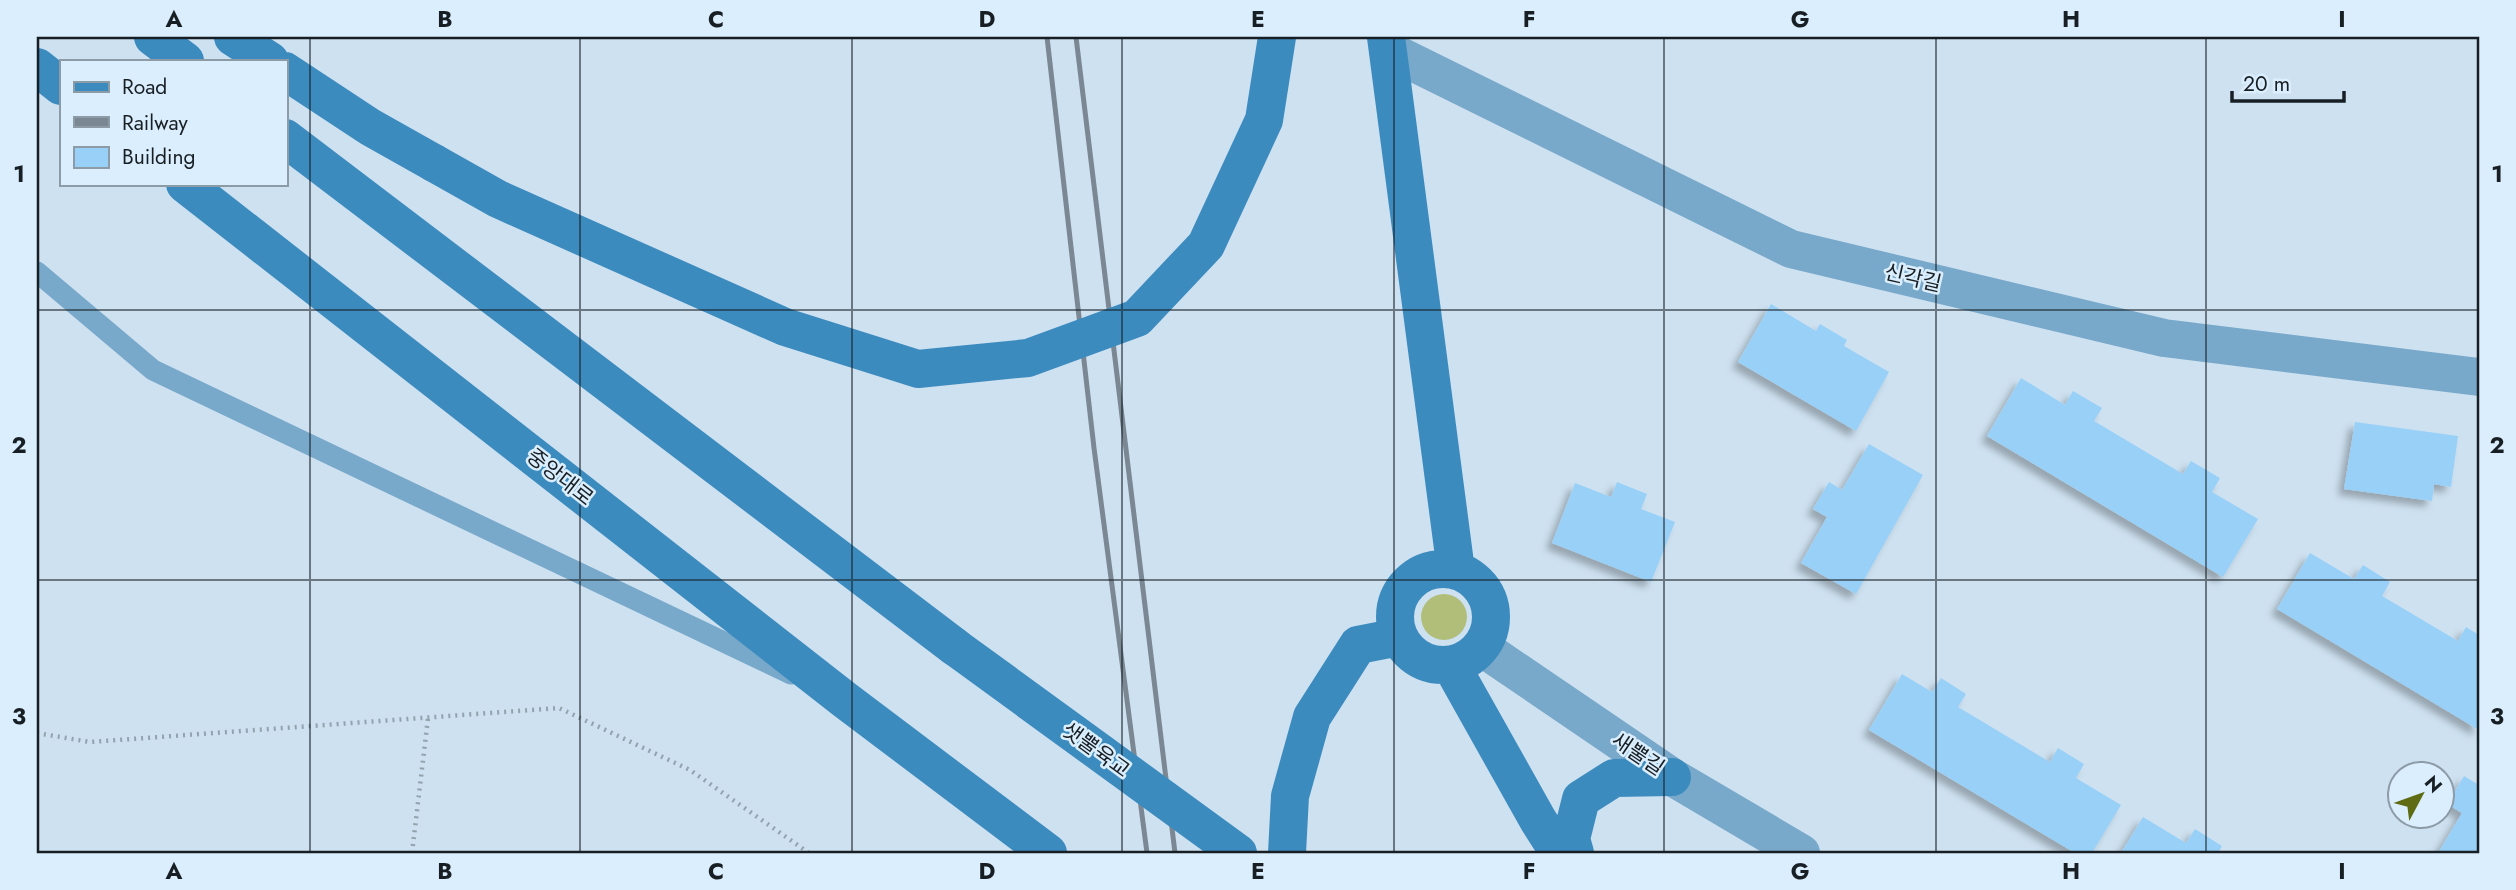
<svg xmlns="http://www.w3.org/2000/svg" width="2516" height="890" font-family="Jost,'Noto Sans KR',sans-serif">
<defs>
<filter id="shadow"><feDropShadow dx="-6" dy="6" stdDeviation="3.5" flood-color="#0004"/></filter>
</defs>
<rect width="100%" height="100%" fill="#cee1f0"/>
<path fill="#b1be79" d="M1421 617a23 23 0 1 1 46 0a23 23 0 1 1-46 0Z"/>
<path fill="#99d0f8" filter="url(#shadow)" d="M1771,304L1816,331L1820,324L1847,340L1844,346L1889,372L1856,431L1738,362Z
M2021,378L2065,405L2073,391L2102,408L2094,421L2183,474L2191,461L2220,478L2212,492L2258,519L2223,577L1987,436Z
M2355,422L2458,436L2451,487L2434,484L2432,501L2344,489Z
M1869,444L1923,475L1856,594L1801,563L1827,517L1813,509L1829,482L1842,490Z
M1617,482L1647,494L1641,509L1675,522L1651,582L1552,543L1575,483L1611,497Z
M2310,553L2354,579L2363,565L2390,582L2382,596L2458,641L2466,627L2479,635V730L2277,609Z
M1902,674L1932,692L1941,678L1966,694L1958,707L2050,762L2058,748L2084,764L2076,778L2121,805L2092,853H2075L1869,730Z
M2464,776L2479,785V853H2438L2462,813L2447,804Z
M2143,817L2186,843L2195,829L2222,846L2218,853H2121Z"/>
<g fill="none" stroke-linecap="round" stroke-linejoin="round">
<path stroke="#93a3ae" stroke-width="4.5" stroke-dasharray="2 5" stroke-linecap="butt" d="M37,733L90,742L559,708L690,770L809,853
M412,853L428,718"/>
<path stroke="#78a8ca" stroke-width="21" d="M37,272L153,370L791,674"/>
<path stroke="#78a8ca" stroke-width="38" d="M1388,50L1791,249L2164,338L2479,377"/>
<path stroke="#78a8ca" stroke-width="38" d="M1481,647L1672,777L1801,853"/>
<path stroke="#3c8bbf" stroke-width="38" d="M153,37L185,61
M233,37L270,61
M1386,37L1456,571
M37,67L61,86
M285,71L370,127L434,163
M285,138L955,647
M185,184L845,700L1048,853
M1395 617a48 48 0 1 1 96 0a48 48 0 1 1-96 0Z
M1451,665L1538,820L1559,853
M1287,853L1290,796L1312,717L1358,645L1399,637
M1575,853L1571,839L1581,799L1614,778L1672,777"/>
<path stroke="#7b8893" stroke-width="5" d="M1047,37L1094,448L1147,853
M1076,37L1175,853"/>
<path stroke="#3c8bbf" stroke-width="38" d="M434,163L498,199L785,327L918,369L1028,358L1137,318L1206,245L1264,120L1277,37
M955,647L1238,853"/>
</g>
<path fill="none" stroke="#181f24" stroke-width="2" stroke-opacity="0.55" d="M310,37V853M580,37V853M852,37V853M1122,37V853M1394,37V853M1664,37V853M1936,37V853M2206,37V853M37,310H2479M37,580H2479"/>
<g text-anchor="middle" stroke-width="5" stroke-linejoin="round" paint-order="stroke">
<g font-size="21" fill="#181f24" stroke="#dbeefd">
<text transform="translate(1913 278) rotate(13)" y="7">신각길</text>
<text transform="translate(560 477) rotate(38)" y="7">중앙대로</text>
<text transform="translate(1096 750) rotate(36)" y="7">샛뿔육교</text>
<text transform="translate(1638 754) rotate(34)" y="7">새뿔길</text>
</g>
</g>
<rect width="2516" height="890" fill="none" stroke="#dbeefd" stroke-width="77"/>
<rect x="60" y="60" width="228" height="126" fill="#dbeefd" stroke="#8d9ba6" stroke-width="2"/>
<rect x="74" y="82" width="35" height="10" fill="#3c8bbf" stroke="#8d9ba6" stroke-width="2"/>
<text x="122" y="94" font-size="21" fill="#181f24">Road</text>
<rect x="74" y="117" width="35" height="10" fill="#7b8893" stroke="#8d9ba6" stroke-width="2"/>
<text x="122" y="130" font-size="21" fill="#181f24">Railway</text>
<rect x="74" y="147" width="35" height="21" fill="#99d0f8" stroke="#8d9ba6" stroke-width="2"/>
<text x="122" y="164" font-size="21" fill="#181f24">Building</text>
<g transform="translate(2421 795) rotate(49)"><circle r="33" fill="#dbeefd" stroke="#8d9ba6" stroke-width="2"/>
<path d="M0-5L12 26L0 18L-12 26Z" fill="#5f6b12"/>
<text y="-10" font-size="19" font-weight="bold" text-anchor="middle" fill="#181f24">N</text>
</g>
<path d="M2232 91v10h112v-10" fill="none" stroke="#181f24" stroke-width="3.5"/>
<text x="2243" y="91" font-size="21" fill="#181f24" stroke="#dbeefd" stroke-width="5" paint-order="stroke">20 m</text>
<rect x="38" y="38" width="2440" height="814" fill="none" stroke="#181f24" stroke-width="2.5"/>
<g font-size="23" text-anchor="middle" font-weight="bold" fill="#181f24">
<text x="174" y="27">A</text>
<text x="445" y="27">B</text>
<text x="716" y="27">C</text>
<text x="987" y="27">D</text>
<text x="1258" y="27">E</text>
<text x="1529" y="27">F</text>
<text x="1800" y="27">G</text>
<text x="2071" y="27">H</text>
<text x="2342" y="27">I</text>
<text x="19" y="182">1</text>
<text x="2497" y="182">1</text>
<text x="19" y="453">2</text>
<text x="2497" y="453">2</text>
<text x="19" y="724">3</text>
<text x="2497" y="724">3</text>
<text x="174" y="879">A</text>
<text x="445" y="879">B</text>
<text x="716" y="879">C</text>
<text x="987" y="879">D</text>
<text x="1258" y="879">E</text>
<text x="1529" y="879">F</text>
<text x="1800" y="879">G</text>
<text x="2071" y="879">H</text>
<text x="2342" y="879">I</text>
</g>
</svg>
